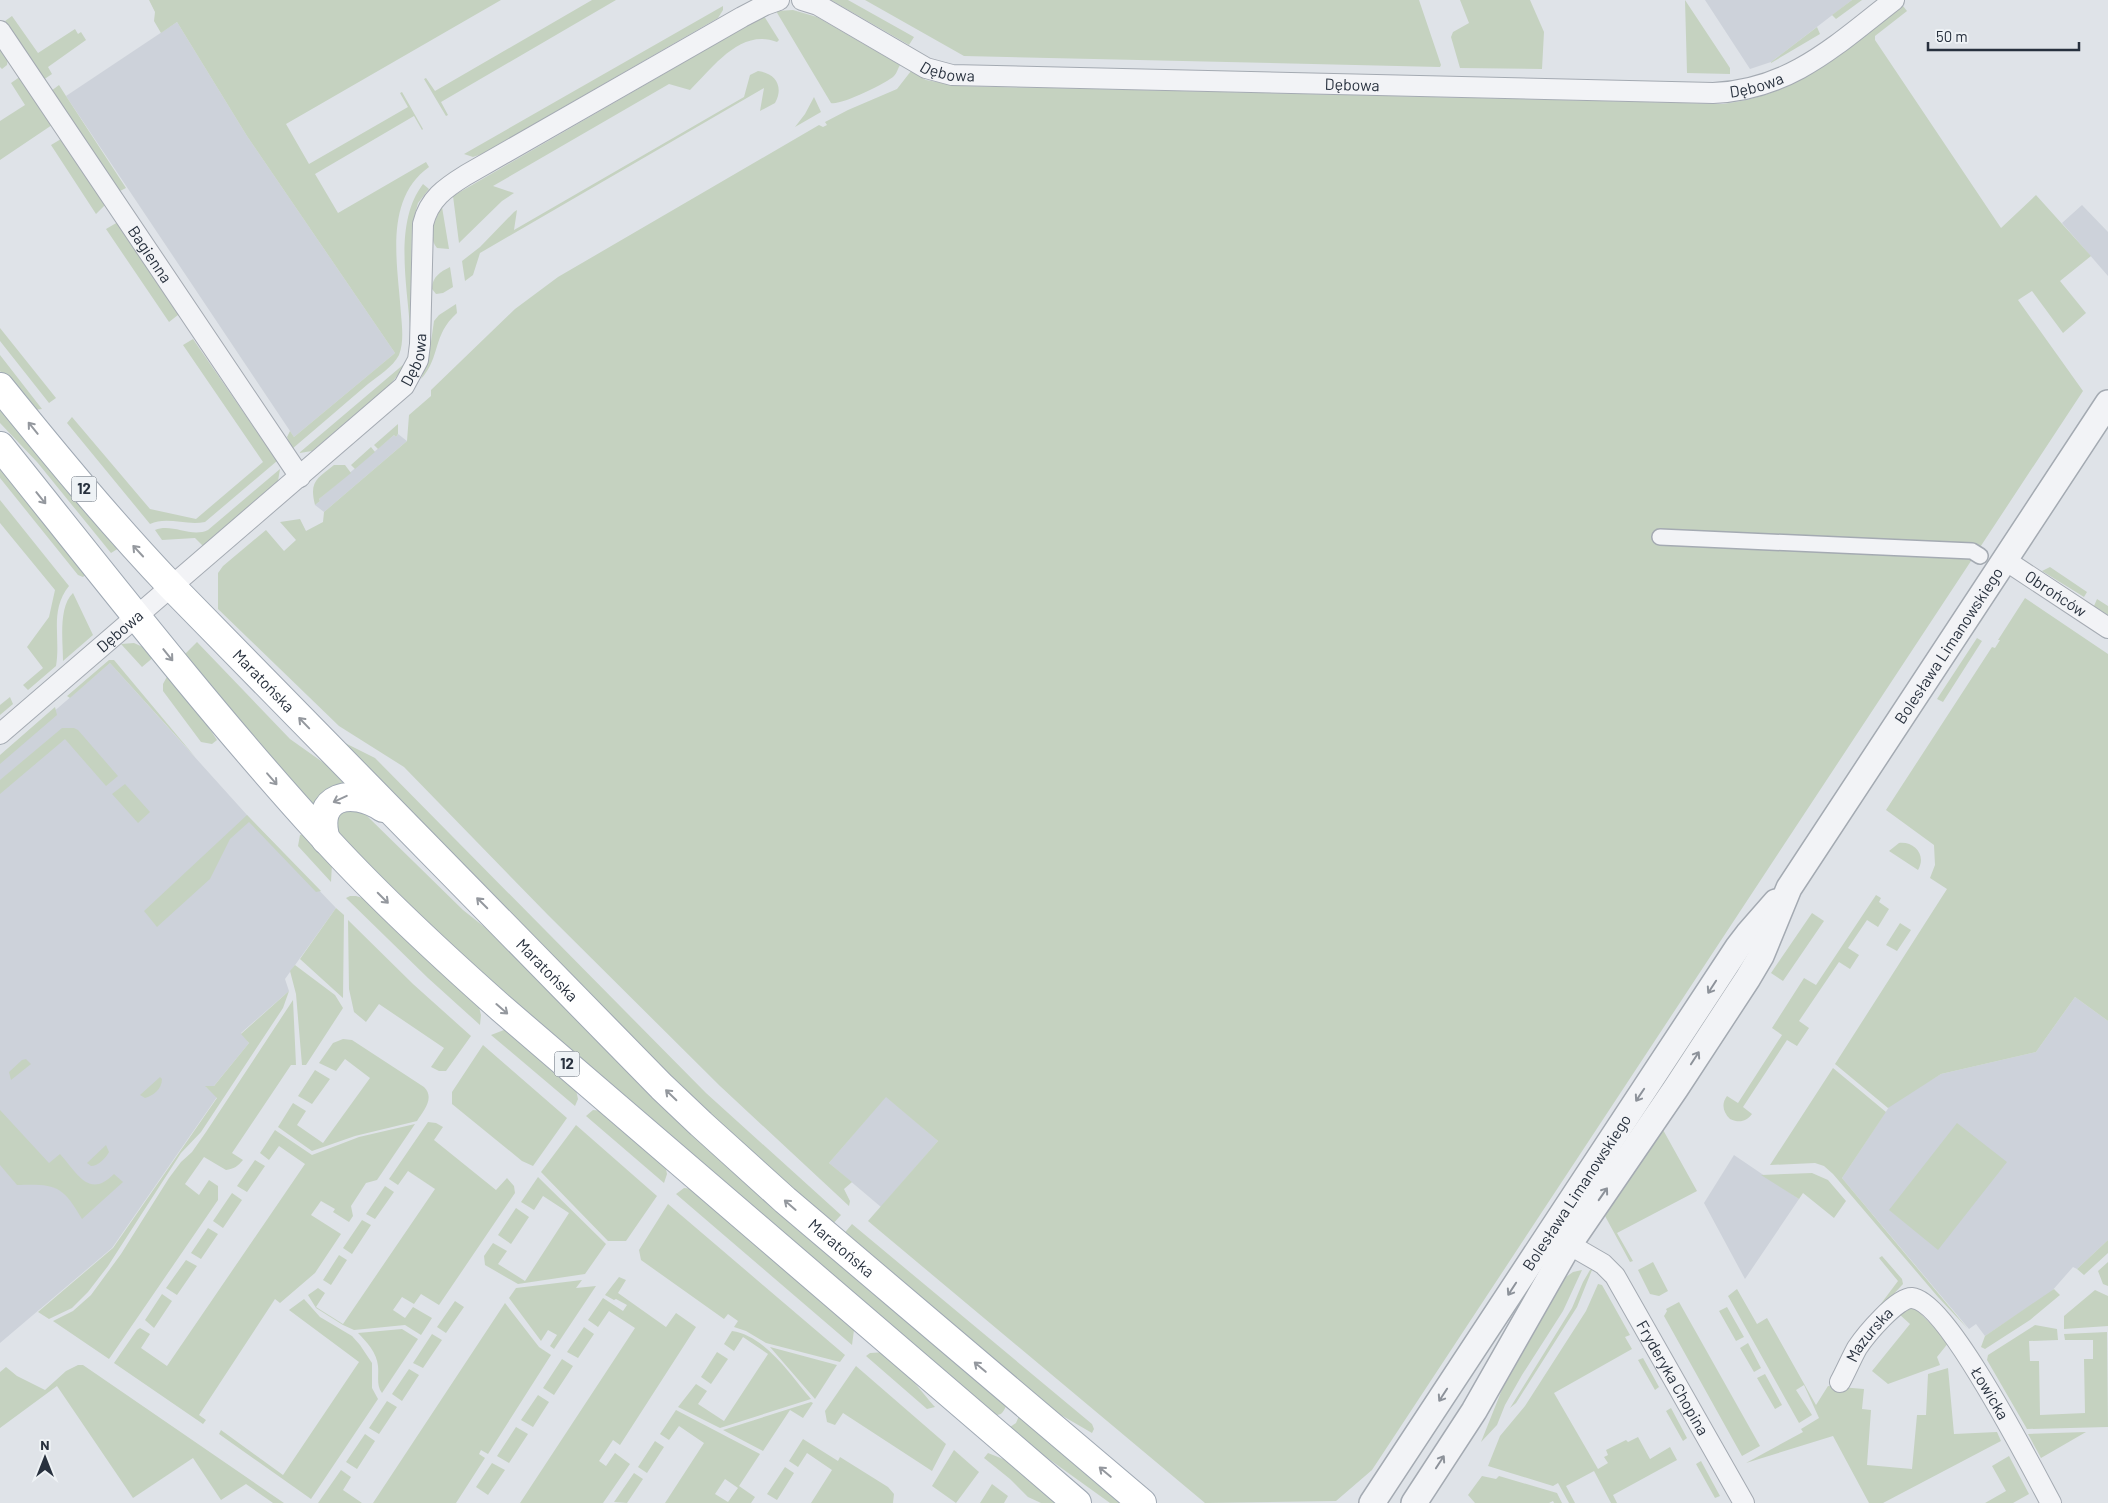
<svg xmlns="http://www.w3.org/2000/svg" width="2108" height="1503" font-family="Barlow,sans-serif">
<rect width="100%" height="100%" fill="#dfe3e8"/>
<path fill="#cdd2da" d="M1705,0H1852L1771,62L1750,69Z
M177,22L247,136L395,353L294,437L66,96Z
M2082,205L2108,232V276L2062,223Z
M398,434L407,441L331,506L324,512L315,505L320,501L319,499L394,435L396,437Z
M110,663L247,815L336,908L285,979L289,991L241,1033L249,1043L213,1087H206L217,1097L112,1248L0,1343V758Z
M2075,997L2108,1021V1240L2077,1269L2073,1267L2051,1292L1985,1336L1976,1324L1969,1329L1842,1178L1891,1104L1941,1074L2036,1052Z
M886,1096L938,1141L881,1207L829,1163Z
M1734,1155L1799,1199L1745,1279L1704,1203Z"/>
<path fill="#c5d2c0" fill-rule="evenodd" d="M149,0H501L286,124L309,164L408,107L400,93L402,92L423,129L422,130L414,116L315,174L338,213L426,162L429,167C383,200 398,265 401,314C402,327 404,342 399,355C393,367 378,376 368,384C343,405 318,427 292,449L287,437L290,431L294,437L395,353L247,136L177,22L161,33L154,21L155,12Z
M592,0H616L441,102L448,115L446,116L424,79L426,78L435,91Z
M831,0H848L914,37L909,45Z
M865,0H1419L1441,65L1440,67L964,56Z
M1460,0H1530L1544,32L1542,69L1460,68L1451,37L1453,32L1469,23Z
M1685,0L1730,68V74L1687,73Z
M1852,0H1862L1836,19L1832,15Z
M723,6V10L718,18L482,154L473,157L464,154Z
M1903,6L1907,11L1875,36V40L2001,228L2036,195L2091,256L2060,281L2086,313L2063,333L2032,291L2018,300L2083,391L1372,1470L1336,1501L1205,1503L868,1221L938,1141L886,1097L829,1163L852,1182L844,1189L850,1201L849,1206L720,1086L548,915L404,767L339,726L218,609V573L223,566L266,530L284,551L296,540L280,522L300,519L306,531L323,522L324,512L407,441L409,415L431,396V390L515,309L558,277L819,125L823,127L827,125L825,122L848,110L897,89L911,71L926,80L959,86L1723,104C1799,95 1844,52 1903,6Z
M793,10L817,17L900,65C898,68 897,73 894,76C887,83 840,106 831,103L776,11Z
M12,16L38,53L75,29L78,34L81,32L86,40L48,67L52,74L43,80L5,21Z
M764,16L779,40L777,42C740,28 713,68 690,90L669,84L493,186L514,193L502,201L459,243L453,196Z
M1817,27L1820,34L1771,63V62Z
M0,46L8,58L7,65L2,69L0,67Z
M758,71C776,73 784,87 775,103L760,111L764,88L480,253L473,275L465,281L462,261L480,247L514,212L517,210L514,230L744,97L750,75Z
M21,76L52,125L0,160V121L25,105L11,83Z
M59,85L66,96L126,188L118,192L51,91Z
M814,97L821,112L795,127L805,114Z
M61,139L105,205L96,214L51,145Z
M423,184L429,189L418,203L412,225L410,328C407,283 394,222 423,184Z
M442,207L449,249L437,248C427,237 435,218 442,207Z
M118,222L179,312L178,315L169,322L106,229Z
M450,267L453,287L443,293L436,294L432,289C432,277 440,272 450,267Z
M456,304L457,313C432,335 441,357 421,379L429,356L434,321L439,315Z
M0,328L56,398L49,403L0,341Z
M193,339L277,461L205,522C186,526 167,516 150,524L67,423L72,417L150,509L196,519L263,462L183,345Z
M0,355L42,409L34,410L29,409L0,371Z
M404,364C391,394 338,429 312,451L299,453Z
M0,405L119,548L111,553L37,462L0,423Z
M398,424V434L396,437L394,435L378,449L374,445Z
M371,447L375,452L355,469L351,465Z
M0,463L88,573L83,577L78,575L0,478Z
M334,465H345L351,473L319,499L320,501L315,505C309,481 317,479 334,465Z
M280,469L278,481L203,546L195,538L162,540L155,530C172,523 191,538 208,530Z
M0,500L69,586C49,611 61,637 56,666L28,690L23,685L43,668L27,647L49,617L55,590L0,523Z
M2050,567L2087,592L2084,597L2042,571Z
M73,593L93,635L63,661C63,642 58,607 73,593Z
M2025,598L2108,654V1021L2075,997L2036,1052L1941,1074L1888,1108L1835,1064L1947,889L1930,878L1935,865L1934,845L1886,810L1992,647L1995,648L2000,640H1998Z
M2097,599L2108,606V615L2094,606Z
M1977,638L1982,641L1943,702L1937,699Z
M197,642L290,739L338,773L344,780L345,783L331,789L312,807L183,656Z
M134,643L145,648L155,656L142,667L121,644Z
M109,660H114L196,758L110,663L70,698L67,696Z
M169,673L194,705L217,740L212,744L201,742L163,691V684Z
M10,697L13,704L0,715V705Z
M55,707L57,715L0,764V755Z
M62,728H74L78,730L118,776L106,786L65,739L0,794V780Z
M343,742L375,758L706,1093L841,1215L831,1226L731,1137L342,745Z
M125,784L150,812L138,823L112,794Z
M348,809L365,814L463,910L497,937L1006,1406C1003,1413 1001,1416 992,1415L448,945L338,836C336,820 333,817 348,809Z
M247,815L321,891L316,892L249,822L230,839L210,879L157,927L144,911Z
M306,834L332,864L331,882L298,846L300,835Z
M1899,843C1914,841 1927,855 1918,870L1889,851Z
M1876,895L1881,898L1879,902L1889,909L1878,927L1867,920L1848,948L1859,955L1850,969L1839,962L1799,1021L1809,1028L1797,1046L1787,1040L1743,1107L1752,1114C1746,1122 1739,1123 1730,1119C1723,1112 1721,1104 1727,1096L1738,1103L1782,1035L1772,1028L1804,978L1816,985Z
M350,896H356L369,900L478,1003L481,1015L480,1025L428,978L346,898Z
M336,908L344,915L343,998L300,959Z
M1812,913L1824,921L1783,981L1771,973Z
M348,920L413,984L471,1036L446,1071H439L431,1067L444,1048L379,1004L366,1022L354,1012L349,989Z
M1900,923L1911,930L1897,951L1886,945Z
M295,965L335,995L343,1008L306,1065H302L296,994L290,971Z
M289,991L283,1008L201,1132L181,1153L108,1266L88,1292L72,1308L49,1319L38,1312L113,1248L217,1098L205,1086H214L249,1043L241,1034Z
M293,1000L296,1065H291L232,1153L243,1160C238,1166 234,1169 226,1170L204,1157L185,1184L199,1195L209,1180L218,1186V1200L109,1359L53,1321L73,1311L91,1295L121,1254L169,1178L181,1162L192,1152L206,1132Z
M504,1030L509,1031L576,1090L578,1099L575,1106L491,1035Z
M343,1039L352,1040L424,1087C435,1098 424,1110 417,1121L355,1136L312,1151L278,1127L293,1103L306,1111L297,1125L323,1143L370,1078L345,1059L336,1071L319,1063L333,1043Z
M483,1045L567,1118L533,1166L522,1161L452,1104V1092Z
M26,1059L31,1064L11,1080L9,1072L22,1060Z
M1833,1068L1886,1112L1842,1178L1968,1329L1938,1297L1833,1174L1824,1166L1815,1163L1770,1165Z
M315,1070L330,1079L312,1104L298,1096Z
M160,1077L162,1079C162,1089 153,1096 145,1098L140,1095Z
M0,1110L49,1163L60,1154C78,1174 89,1199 114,1174L123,1182L82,1219C62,1185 56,1184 17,1185L0,1165Z
M593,1110L603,1111L665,1164L667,1174L664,1183L586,1116Z
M428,1122L436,1123L443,1127L434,1140L496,1190L507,1178L514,1186L515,1193L439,1305L421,1294L414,1304L402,1297L393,1310L405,1318L413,1307L432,1318L421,1335L405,1325L354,1330L343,1325L316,1308L308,1295L318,1288L325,1293L316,1307L343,1324L435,1189L408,1171L398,1185L389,1179Z
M1957,1123L2007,1162L1938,1250L1889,1210Z
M415,1124L377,1180L366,1183L351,1206L353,1216L349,1222L333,1212L335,1209L321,1201L311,1215L341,1234L315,1273L280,1303L275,1299L199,1415L206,1420L203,1424L114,1363L137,1330L140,1328L150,1334L141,1348L167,1366L305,1164L279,1146L269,1160L260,1153L275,1130L312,1155L359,1137Z
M576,1125L657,1196L626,1241H608L541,1172Z
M1662,1128L1697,1191L1617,1233L1633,1261L1630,1262L1605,1216Z
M106,1145L109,1152C106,1158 98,1166 91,1166L87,1163Z
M255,1160L265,1166L247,1192L237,1186Z
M1812,1173L1828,1180L1846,1201L1834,1218L1803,1193L1799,1199L1761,1175Z
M538,1177L606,1244L585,1274L518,1284L485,1265L484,1256L493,1243L507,1251L498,1264L525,1281L569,1213L543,1196L534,1210L521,1202Z
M385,1186L394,1192L375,1219L366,1214Z
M684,1188L693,1189L850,1324L854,1330L852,1345L676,1194Z
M232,1193L242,1200L223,1228L213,1221Z
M668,1204L845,1355L840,1362L766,1343L746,1331L734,1327L738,1321L728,1314L724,1319L641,1260L639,1250Z
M516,1208L529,1217L511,1244L498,1235Z
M362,1220L371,1225L352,1254L343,1248Z
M852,1224L1092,1424L1094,1429L1092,1433L1042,1404L842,1236Z
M208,1228L218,1234L201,1259L191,1253Z
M2108,1240V1253L2084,1275L2077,1269Z
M339,1255L347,1260L331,1285L323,1280Z
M1882,1256L1902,1279L1903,1284L1879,1310L1877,1309L1898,1281L1879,1258Z
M186,1260L197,1266L177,1295L166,1288Z
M1653,1262L1668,1291L1659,1296L1650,1294L1638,1270Z
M2108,1262V1286L2103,1284L2098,1271Z
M1582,1270L1563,1311L1522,1375L1505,1405L1497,1425L1481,1442L1505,1382L1563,1279L1573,1272Z
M1590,1270H1592L1577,1307L1516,1403L1510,1408L1572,1308L1583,1282Z
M619,1277L626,1280L618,1293L666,1327L676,1313L696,1327L620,1445L613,1440L599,1461L606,1466L615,1453L630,1464L603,1503H520L635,1328L609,1311L598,1327L588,1320L603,1298L623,1311L627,1305L616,1299L614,1300L605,1295Z
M582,1280L576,1288L596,1286L554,1349L550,1346L557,1335L548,1330L541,1341L509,1298L516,1288Z
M1598,1284L1602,1285L1630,1335L1625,1337L1632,1349L1554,1393L1598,1469L1608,1463L1604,1457L1608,1455L1606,1450L1626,1440L1628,1442L1638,1437L1650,1459L1670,1447L1677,1460L1613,1495L1617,1503H1611L1594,1471L1566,1486L1575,1503H1569L1558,1483L1553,1486L1488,1466L1500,1436L1525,1406L1586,1311Z
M1737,1289L1757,1324L1767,1318L1816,1405L1828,1386L1864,1389L1862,1409L1871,1410L1867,1465L1912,1469L1917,1415H1926L1928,1374L1948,1368L1954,1434L1997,1432L2001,1441L1883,1503H1869L1833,1436L1746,1463L1803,1432L1801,1429L1819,1418L1804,1385L1796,1390L1812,1415L1799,1423L1728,1296Z
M2054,1289L2060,1295L2030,1320L1985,1349L1981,1347L1985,1336Z
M2095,1290L2108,1296V1326L2064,1329V1316Z
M162,1294L172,1301L154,1328L145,1320Z
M304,1299L320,1317L352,1336L360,1345L372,1363V1388L378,1399L311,1499L219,1434L221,1430L283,1475L359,1362L289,1310Z
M455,1301L464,1307L446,1333L437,1327Z
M1679,1302L1760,1446L1742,1456L1664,1316L1667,1311L1666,1309Z
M505,1303L539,1347L551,1355L488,1454L481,1450L479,1454L485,1458L456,1503H373Z
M1727,1307L1744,1337L1736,1341L1719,1311Z
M1914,1307L1949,1342L1937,1357L1940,1365L1888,1384L1872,1371L1910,1324L1899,1314Z
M2035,1325L2057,1329L2058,1340L2029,1341L2030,1361H2039L2040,1415L2085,1413L2084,1359H2093V1340H2065L2064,1334L2107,1332L2108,1427L2027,1429L1987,1360L1988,1355Z
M584,1327L594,1334L578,1358L567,1352Z
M402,1329L418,1339L382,1393C376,1385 379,1376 378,1366C377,1353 367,1342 358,1333Z
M732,1331C766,1336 790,1375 811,1399L720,1428L678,1407L696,1384L707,1391L698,1404L724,1421L768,1354L743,1337L734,1351L724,1344Z
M432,1334L442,1340L423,1368L413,1363Z
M1748,1343L1761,1368L1754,1372L1740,1348Z
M770,1347L837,1365L815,1399Z
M717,1352L728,1359L711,1384L701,1377Z
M870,1353C874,1353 878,1352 882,1353C897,1358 923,1394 935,1407L927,1409L866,1356Z
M1643,1358L1659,1387L1655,1390L1638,1360Z
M562,1359L573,1366L554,1395L543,1388Z
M78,1365H83L284,1503H273L246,1484L221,1500L193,1458L133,1498L57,1386L0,1428V1372L6,1367L17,1376L45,1390L66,1371Z
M856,1366L946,1444L932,1471L843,1413L835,1425L827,1422L825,1411Z
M409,1369L419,1375L402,1401L392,1394Z
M1765,1374L1782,1405L1775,1409L1757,1378Z
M538,1395L549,1402L533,1427L521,1420Z
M387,1401L397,1407L379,1434L369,1428Z
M811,1402L813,1403L803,1418L790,1410L763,1451L723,1430Z
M1671,1408L1687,1438L1683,1441L1666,1411Z
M676,1410L760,1454L739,1486L755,1497L751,1503H665L704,1443L679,1426L669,1440L660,1434ZM725,1479L738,1488L728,1502L715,1494Z
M1019,1416L1124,1503H1110L1046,1457L1010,1427L1016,1423Z
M516,1427L528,1434L509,1463L497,1456Z
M2086,1432L2041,1458L2028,1434Z
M365,1434L375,1441L357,1469L346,1462Z
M803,1439L838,1461L840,1457L888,1487L894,1494L893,1503H811L832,1470L807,1453L798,1467L789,1461Z
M655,1441L664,1447L647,1473L638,1467Z
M954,1450L979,1472L956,1503L932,1486Z
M988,1453L1008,1461L1060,1503H1041L1028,1497L1010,1479L984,1458Z
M2009,1456L2029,1494L2013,1503H1985L2006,1491L1992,1466Z
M1701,1461L1720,1496L1715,1498L1696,1464Z
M492,1463L505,1470L488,1495L476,1487Z
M785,1467L794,1473L777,1500L767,1494Z
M341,1470L351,1477L343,1490L362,1503H318Z
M634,1473L643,1479L627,1503L614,1502Z
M1482,1476L1496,1479L1499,1476L1557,1493L1562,1503H1554L1553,1501L1549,1503H1475L1468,1495Z
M992,1484L1008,1496L1004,1503H980Z"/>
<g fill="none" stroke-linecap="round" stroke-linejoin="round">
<g stroke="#a4aab2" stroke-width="18">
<path id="pedestrian" d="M1660,537L1972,551L1980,556"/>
</g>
<g stroke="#a4aab2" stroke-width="22">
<g id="minor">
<path id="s1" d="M802,0L818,5L926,68L952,75L1713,93C1790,90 1836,45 1894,0"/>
<path id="s2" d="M0,31L300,477"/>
<path id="s3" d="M2005,560L2108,628"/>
<path id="s4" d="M0,734L404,386L418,360L420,344L423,224C429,199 445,188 466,175L742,17L765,5L779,0"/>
<path id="s5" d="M1558,1238L1603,1264L1615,1276L1744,1503"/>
<path id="s6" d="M1840,1382C1846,1371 1851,1359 1857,1348C1865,1336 1897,1297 1912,1298C1947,1301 2032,1468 2051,1503"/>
</g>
</g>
<g stroke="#a4aab2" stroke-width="28">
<g id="tertiary">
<path id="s7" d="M1372,1503L1738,947L1748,934L1776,902"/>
<path id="s8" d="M1414,1503L1474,1411L1568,1246L1676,1088L1748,978L1761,956L1789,888L2108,403"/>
</g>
</g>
<g stroke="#9fa8b3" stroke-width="30">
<g id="primary">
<path id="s9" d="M0,387C55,455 111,523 172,587L662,1087L701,1124L785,1200L1142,1503"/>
<path d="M0,446C105,577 208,710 321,834C377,896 439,953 501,1008L1077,1503"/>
<path d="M326,840C313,795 352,787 383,808"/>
</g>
</g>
<use href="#pedestrian" stroke="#f2f3f6" stroke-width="15"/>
<use href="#minor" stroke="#f2f3f6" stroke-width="20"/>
<use href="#tertiary" stroke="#f2f3f6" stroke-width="25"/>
<use href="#primary" stroke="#fff" stroke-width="28"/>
</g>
<defs><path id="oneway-shaft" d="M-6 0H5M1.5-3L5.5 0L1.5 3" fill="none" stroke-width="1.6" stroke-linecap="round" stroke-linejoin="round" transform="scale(1.25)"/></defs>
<g stroke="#94989e">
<use href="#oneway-shaft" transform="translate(33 428) rotate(-129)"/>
<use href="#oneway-shaft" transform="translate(41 498) rotate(51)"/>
<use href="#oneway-shaft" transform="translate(138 551) rotate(-133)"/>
<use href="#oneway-shaft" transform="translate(168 655) rotate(51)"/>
<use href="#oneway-shaft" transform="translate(304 723) rotate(-134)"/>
<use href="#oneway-shaft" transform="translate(272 779) rotate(49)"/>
<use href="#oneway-shaft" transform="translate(340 799) rotate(155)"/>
<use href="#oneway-shaft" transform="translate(383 898) rotate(45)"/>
<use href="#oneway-shaft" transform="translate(482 903) rotate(-135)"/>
<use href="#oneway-shaft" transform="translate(502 1009) rotate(41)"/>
<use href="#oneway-shaft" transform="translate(671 1095) rotate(-136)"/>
<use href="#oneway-shaft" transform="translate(790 1205) rotate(-139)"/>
<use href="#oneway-shaft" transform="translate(980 1367) rotate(-140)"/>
<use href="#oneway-shaft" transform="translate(1105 1472) rotate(-140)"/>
</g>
<g stroke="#8d929a">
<use href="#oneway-shaft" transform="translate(1712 987) rotate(123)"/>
<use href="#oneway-shaft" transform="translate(1695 1058) rotate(-57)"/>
<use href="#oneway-shaft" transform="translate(1640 1095) rotate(124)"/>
<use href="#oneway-shaft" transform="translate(1603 1194) rotate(-55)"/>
<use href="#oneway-shaft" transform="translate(1512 1289) rotate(123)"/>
<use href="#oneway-shaft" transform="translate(1443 1395) rotate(123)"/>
<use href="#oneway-shaft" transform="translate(1440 1462) rotate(-57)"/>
</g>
<g text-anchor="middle" stroke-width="4" stroke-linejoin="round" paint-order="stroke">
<g fill="#eef2f5" stroke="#636b75" stroke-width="1">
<rect x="71.5" y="476.5" width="25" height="25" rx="4"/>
<rect x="554.5" y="1051.5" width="25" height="25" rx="4"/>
</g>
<g font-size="15" font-weight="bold" fill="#28313e">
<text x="84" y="494">12</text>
<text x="567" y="1069">12</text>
</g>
<g font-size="16" fill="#28313e" stroke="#eef2f5">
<text dy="6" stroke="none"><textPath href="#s1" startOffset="164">Dębowa</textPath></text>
<text dy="6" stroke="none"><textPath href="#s1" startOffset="569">Dębowa</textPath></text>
<text dy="6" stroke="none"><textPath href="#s1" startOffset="974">Dębowa</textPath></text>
<text dy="6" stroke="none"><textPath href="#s2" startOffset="269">Bagienna</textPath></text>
<text dy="6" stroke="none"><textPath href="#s4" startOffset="562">Dębowa</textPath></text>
<text dy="6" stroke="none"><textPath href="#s3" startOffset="61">Obrońców</textPath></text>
<text dy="6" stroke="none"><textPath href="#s4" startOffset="158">Dębowa</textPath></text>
<text dy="6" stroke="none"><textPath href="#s8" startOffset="1012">Bolesława Limanowskiego</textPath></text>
<text dy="6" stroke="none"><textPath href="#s9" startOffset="395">Maratońska</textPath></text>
<text dy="6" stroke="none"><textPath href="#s9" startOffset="800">Maratońska</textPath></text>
<text dy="6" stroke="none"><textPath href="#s7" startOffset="372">Bolesława Limanowskiego</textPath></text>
<text dy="6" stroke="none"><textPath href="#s9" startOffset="1205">Maratońska</textPath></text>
<text dy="6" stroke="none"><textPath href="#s6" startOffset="56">Mazurska</textPath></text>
<text dy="6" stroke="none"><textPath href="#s5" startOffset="186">Fryderyka Chopina</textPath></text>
<text dy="6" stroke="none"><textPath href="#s6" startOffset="239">Łowicka</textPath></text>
</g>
</g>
<g transform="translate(45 1458)" stroke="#eef2f5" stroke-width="4" paint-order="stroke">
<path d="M0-4L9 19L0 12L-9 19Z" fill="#28313e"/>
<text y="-8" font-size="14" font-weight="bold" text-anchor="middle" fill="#28313e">N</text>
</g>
<path d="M1928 42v8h151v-8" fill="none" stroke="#28313e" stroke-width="2.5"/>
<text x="1936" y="42" font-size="15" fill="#28313e" stroke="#eef2f5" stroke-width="4" paint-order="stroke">50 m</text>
</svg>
